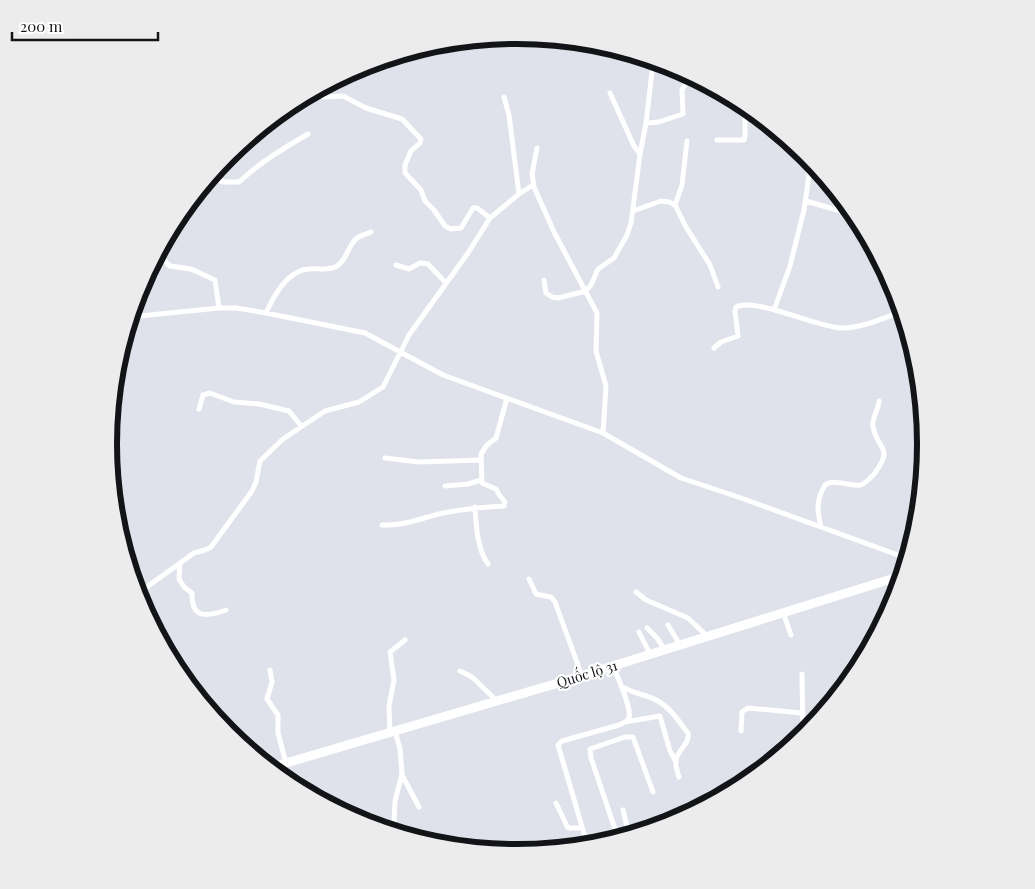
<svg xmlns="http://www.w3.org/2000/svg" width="1035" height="889" font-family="'Playfair Display',serif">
<rect width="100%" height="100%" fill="#dfe2ea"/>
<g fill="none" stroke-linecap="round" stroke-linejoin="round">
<path stroke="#fff" stroke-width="5" d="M610,93L634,146L640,154
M504,97L509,115L519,194
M646,123L659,122L683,114L682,90C685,84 691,79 685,72
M717,140H744L745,136V111L749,107
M537,148L532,174L534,187L554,232L597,313L596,351L606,386L603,433
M809,169L816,165
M209,178L224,182H239C259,163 284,148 308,134
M806,201L854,215
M675,205L682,185L687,141
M633,211L661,201L669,202L675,205L686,227L710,265L718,287
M490,218L519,194L533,185
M158,253L170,266L191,269L215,280L219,308
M396,265L409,269L420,263L428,264L446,283
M544,280L546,293L552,297L558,298L586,291L591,285L598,269L614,258L627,235L631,223L640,154L646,123L652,72
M774,310L790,266L804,210L809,175L804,152
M266,313C274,295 288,269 310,269C319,268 330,271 337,266C347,260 348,245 357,238C361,235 367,234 371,232
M130,317L219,308H236L266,313L365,333L443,375L603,433L681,478L741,498L909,559
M714,348L721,342L738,336L735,311L736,307C756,297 818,328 843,328C860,328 887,318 903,310
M199,409L203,395L210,393L234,402L259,404L289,411L301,426
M385,458L419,462L480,460
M445,486L468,484L481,480
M475,507C476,525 477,549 488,564
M909,520V536L912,547
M382,525C405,526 421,518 443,513C464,509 483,507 504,506L505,502L500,496L496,489L482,483L481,454L487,445L496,438L507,398
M821,527C817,510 816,500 825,485C835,478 849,487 860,485C867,483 870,478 875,473C894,446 878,451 873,427C871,419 879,409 879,401
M180,563L179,579L184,587L192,593C191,619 207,617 226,610
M529,579L536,594L551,597L555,602L582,676
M636,592L646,600L688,618L707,636
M137,594L194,553L205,550L211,547L252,491L256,482L260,461L283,439L325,411L359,402L383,387L409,335L468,253L490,218L477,208H473L461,228L451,229L445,226L434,210L425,201L421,190L405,173V165L411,151L420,143L421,139L402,119L366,108L343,96L323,97L309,94
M783,612L791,635
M668,625L680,645
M647,628L657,638L665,650
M639,632L650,654
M270,670L272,682L267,699L278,715V733L286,763
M460,671L472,677L497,701
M802,674L803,738
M621,686C633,694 646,694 658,701C671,708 679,722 688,733C690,744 678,749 676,760C675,765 677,771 679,777
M625,722L660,716L670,751L676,762
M741,731L742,712L748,708L802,713
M390,733L389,706L394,680L390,652L405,640
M402,775L419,807
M556,803L568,828H581
M394,823L395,801L402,774L400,749L395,731
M617,835L591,758L590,749L625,737H633L653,792
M587,844L628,831L623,810
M588,847L558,745L562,741L619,725C623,723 627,722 629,718C632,708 617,676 613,666"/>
<path stroke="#fff" stroke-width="9" d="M269,768L565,681L904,575"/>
</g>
<g text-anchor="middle" stroke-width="4.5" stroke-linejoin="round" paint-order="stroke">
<g font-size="14" fill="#131417" stroke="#fff">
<text transform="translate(587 674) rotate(-17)" y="5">Quốc lộ 31</text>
</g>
</g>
<path d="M0 0H1035V889H0ZM117 444a400 400 0 1 1 800 0a400 400 0 1 1-800 0Z" fill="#ececec" fill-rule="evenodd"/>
<path fill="none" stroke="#131417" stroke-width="6" d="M117 444a400 400 0 1 1 800 0a400 400 0 1 1-800 0Z"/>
<path d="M12 32v8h146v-8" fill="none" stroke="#131417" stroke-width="2.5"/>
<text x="20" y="32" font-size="15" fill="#131417" stroke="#ffffff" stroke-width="4" paint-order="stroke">200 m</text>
</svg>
